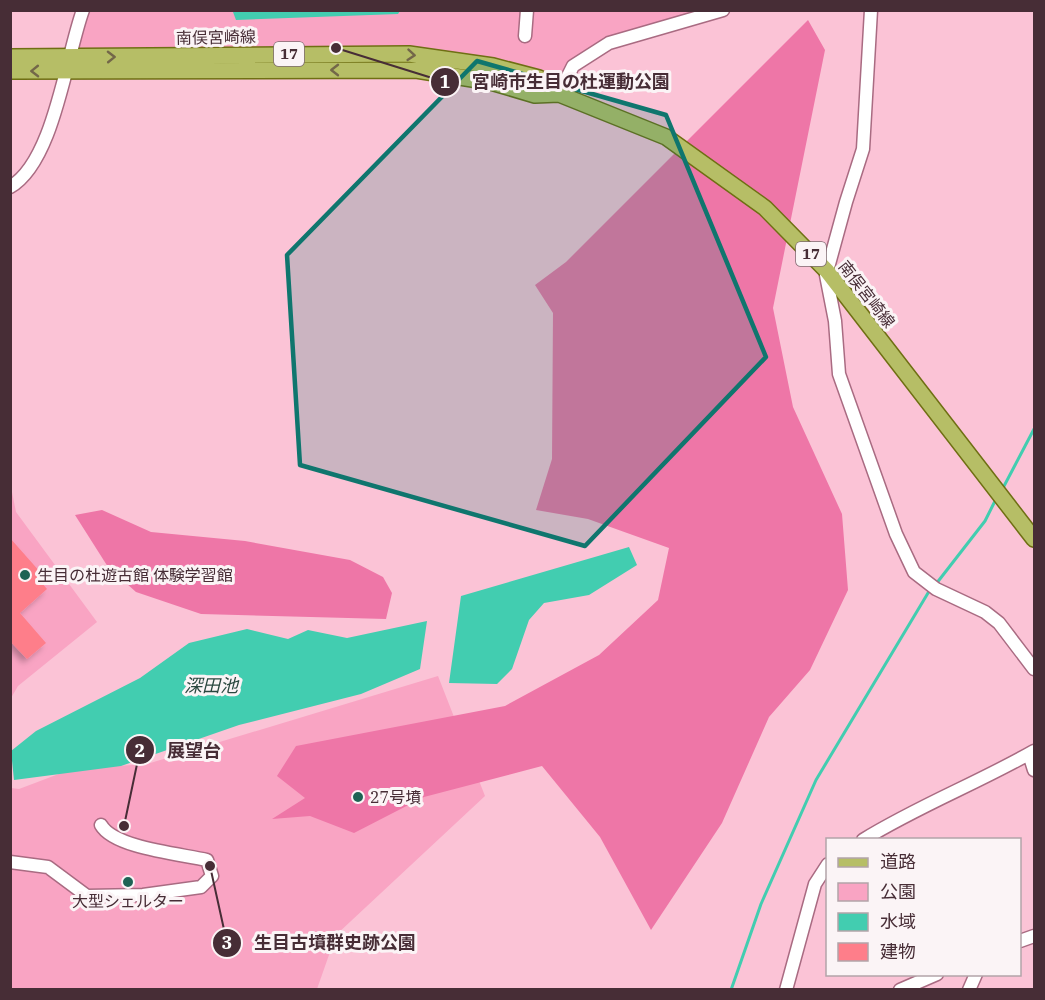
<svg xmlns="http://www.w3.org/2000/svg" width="1045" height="1000" font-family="'IBM Plex Serif','Noto Sans JP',serif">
<defs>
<filter id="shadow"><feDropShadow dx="-4" dy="4" stdDeviation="3" flood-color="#0004"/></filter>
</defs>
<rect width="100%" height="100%" fill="#fbc3d6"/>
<path fill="#f9a4c3" d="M83,11H723L609,43L573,66L565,82L409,54L69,57Z
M10,482L16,512L97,622L18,686L11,698Z
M438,676L485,796L336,935L317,989L11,990V788L19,789L72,769L147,764Z"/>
<path fill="#ee76a7" d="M808,20L825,50L773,308L793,407L842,514L848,590L810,670L769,717L722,823L651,930L600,837L542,766L424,797L354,833L310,816L272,819L305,798L277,776L296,746L505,706L599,655L658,600L669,548L588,519L536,510L552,459L553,313L535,285L566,262Z
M102,510L151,532L245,541L350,560L383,577L392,593L386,619L201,614L136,592L108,567L75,515Z"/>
<path fill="#42cdb0" d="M236,10H400V11L398,14L236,20L233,12Z
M629,547L637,565L589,595L544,603L529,620L512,669L497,684L449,683L461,596Z
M427,621L420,669L361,694L239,725L121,766L14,780L11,751L36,731L140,678L189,643L247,629L288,639L308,630L347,638Z"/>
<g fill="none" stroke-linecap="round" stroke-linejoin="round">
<path stroke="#42cdb0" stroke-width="3" d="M1003,488L1034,429
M936,584L985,521L996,499
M731,990L761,904L816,780L931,588"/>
</g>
<path fill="#fe7e8a" filter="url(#shadow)" d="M10,538L41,573L37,577L47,589L20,613L46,643L27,659L10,641Z"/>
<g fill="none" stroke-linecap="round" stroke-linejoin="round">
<g stroke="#a96b82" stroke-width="15">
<path id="minor" d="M871,10L863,149L846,202L826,275L835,321L839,374L896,534L914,572L936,589L985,612L999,623L1034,669
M525,36L527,10
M559,94L573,66L609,43L723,10
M10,187C54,162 66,56 83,10
M1029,754L1034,770
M863,840C918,806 978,783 1034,751
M10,862L48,867L87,896L143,895L201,887L212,876L207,860C181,854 114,848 101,825
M1020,941L1034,936
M786,990L815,884L828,864
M900,990L937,974
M969,990L976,974"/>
</g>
<g stroke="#6f6f13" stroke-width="18">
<path id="major" d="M10,57L409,54L493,66L539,78L559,94L666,137L765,208L827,271L1034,539
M10,71L416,70L491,82L535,95L559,94"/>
</g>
<use href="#minor" stroke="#fff" stroke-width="12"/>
<use href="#major" stroke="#b6be66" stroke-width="15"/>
</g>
<defs><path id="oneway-chevron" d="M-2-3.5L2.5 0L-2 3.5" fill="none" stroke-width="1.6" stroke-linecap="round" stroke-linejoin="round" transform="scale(1.5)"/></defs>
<g stroke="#736749">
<use href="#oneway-chevron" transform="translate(411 55) rotate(5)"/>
<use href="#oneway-chevron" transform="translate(111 57) rotate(-1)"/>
<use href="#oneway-chevron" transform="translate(335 70) rotate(-180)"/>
<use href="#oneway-chevron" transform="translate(35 71) rotate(179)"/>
</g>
<path fill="#0f766e" fill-opacity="0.2" stroke="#0f766e" stroke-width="4.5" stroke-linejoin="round" d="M477,61L666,115L766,357L585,546L300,465L287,255Z"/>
<g fill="#1e6354" stroke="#fbf4f6" stroke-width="2">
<circle cx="25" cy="575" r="6"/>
<circle cx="358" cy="797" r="6"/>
<circle cx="128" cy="882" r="6"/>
</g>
<g text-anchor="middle" stroke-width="6" stroke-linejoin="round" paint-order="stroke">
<g fill="#fbf4f6" stroke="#7d6970" stroke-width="1.5">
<rect x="274" y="42" width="30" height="24" rx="4.5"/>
<rect x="796" y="242" width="30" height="24" rx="4.5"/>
</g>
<g font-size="15" font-weight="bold" fill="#472d36">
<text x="289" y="59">17</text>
<text x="811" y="259">17</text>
</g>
<g font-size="16" fill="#472d36" stroke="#fbf4f6">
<text transform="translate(216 37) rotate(-1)" y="6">南俣宮崎線</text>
<text transform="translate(867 294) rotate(52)" y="6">南俣宮崎線</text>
</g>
<g font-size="16" fill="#472d36" stroke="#fbf4f6" text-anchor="start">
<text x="37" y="581">生目の杜遊古館 体験学習館</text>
<text x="370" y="803">27号墳</text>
<text x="128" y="907" text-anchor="middle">大型シェルター</text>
</g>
<g font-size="18" font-style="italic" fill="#2a473f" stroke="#fbf4f6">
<text x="211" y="692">深田池</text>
</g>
</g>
<path fill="none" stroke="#472d36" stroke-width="2" d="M336 48L445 82M124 826L140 750M210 866L227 943"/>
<g fill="#472d36" stroke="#fbf4f6" stroke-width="2">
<circle cx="336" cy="48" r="6"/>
<circle cx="124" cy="826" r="6"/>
<circle cx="210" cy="866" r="6"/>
<circle cx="445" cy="82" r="15"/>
<circle cx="140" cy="750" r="15"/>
<circle cx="227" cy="943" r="15"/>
</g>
<g font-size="18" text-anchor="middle" font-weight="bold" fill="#fff">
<text x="445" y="88">1</text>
<text x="140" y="757">2</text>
<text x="227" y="949">3</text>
</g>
<g font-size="18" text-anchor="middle" font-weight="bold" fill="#472d36" stroke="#fbf4f6" stroke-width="6" stroke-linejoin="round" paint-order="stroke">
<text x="571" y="88">宮崎市生目の杜運動公園</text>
<text x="194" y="757">展望台</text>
<text x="335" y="949">生目古墳群史跡公園</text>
</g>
<rect width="1045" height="1000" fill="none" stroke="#472d36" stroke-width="24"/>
<rect x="826" y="838" width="195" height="138" fill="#fbf4f6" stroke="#b3a4a9" stroke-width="1.5"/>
<rect x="838" y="858" width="30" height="9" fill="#b6be66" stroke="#b3a4a9" stroke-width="1.5"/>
<text x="880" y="868" font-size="18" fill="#472d36">道路</text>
<rect x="838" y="883" width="30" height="18" fill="#f9a4c3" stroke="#b3a4a9" stroke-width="1.5"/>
<text x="880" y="898" font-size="18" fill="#472d36">公園</text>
<rect x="838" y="913" width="30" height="18" fill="#42cdb0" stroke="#b3a4a9" stroke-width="1.5"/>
<text x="880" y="928" font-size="18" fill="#472d36">水域</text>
<rect x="838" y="943" width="30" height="18" fill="#fe7e8a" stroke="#b3a4a9" stroke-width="1.5"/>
<text x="880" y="958" font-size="18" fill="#472d36">建物</text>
</svg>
